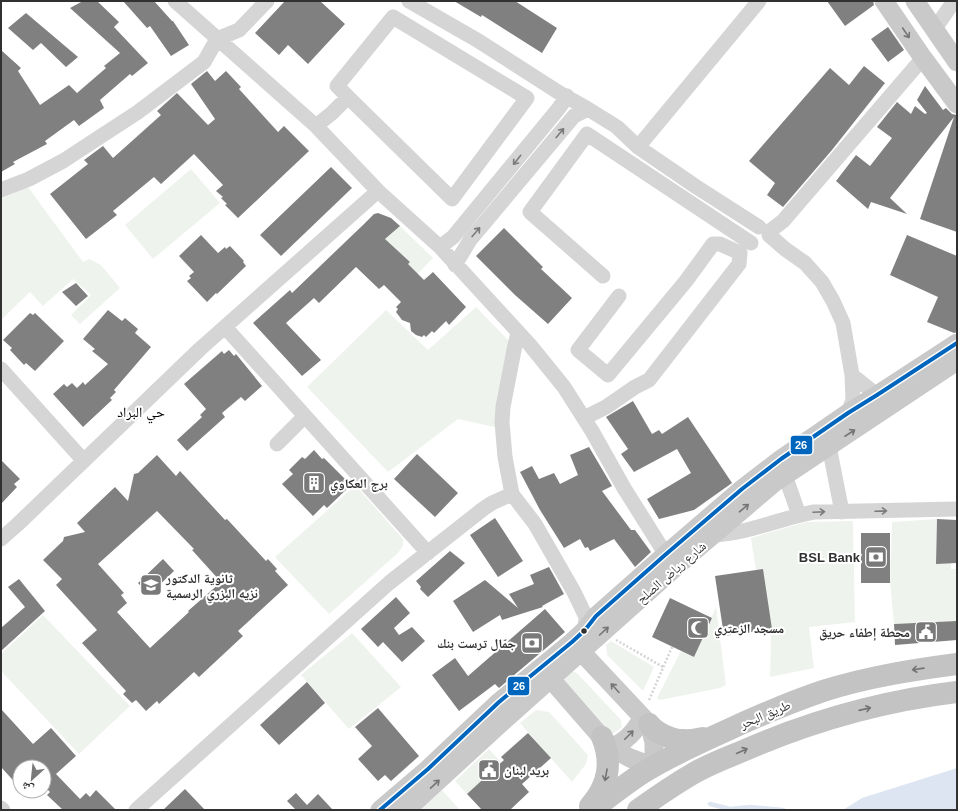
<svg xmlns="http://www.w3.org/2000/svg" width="958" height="811" font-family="Helvetica,'Noto Naskh Arabic',sans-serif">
<rect width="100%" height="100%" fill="#fff"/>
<path fill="#eff3ed" d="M191,169L220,203L153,259L125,225Z
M28,187L83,262L89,259L101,265L120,288L80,324L71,315L91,295L73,279L43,306L30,292L1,320V199Z
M400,226L433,258L409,283L408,264L410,262L398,251L381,243Z
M476,307L511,343L499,428L458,419L388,472L307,387L386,310L428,350Z
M357,487L403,539V546L398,553L329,614L275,557L349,491Z
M937,519L936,563H951V569H957V621L894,624L890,582L892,522Z
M853,521L855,622L809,627L814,668L770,677L771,631L755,565L751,538L806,522Z
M716,607L726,685L720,688L660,700L657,698L681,651L694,657Z
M43,615L130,706L79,754L1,671V654Z
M352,633L401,687L349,729L301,675Z
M611,641L654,667L643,691L607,655L606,645Z
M570,672H575L578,674L621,720L622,727L614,733L609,732L563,682L566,676Z
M536,710L549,712L588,755L586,764L572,782L520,723Z
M489,749L502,763L467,794L455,781Z
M442,790L460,810H419Z"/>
<path fill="#dde5f2" d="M957,768V810H843L862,798Z"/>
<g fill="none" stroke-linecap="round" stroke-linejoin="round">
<path stroke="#dde5f2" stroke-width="4.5" d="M710,804L730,809L750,807L783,810"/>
</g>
<path fill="#808080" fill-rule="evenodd" d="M83,1H97L119,22L114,27L148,63L132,76L130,74L100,100L104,108L79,126L74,120L45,141L47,144L13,162L15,164L1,172V50L21,68L18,71L40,105L69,85L77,93L106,68L104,66L120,53L70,8Z
M123,1H154L172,21H173L189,45L171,56L150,26L147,28Z
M285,1H320L345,24L308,64L288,45L279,55L255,33Z
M454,1H515L557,28L542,53L482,15L481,17Z
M827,1H873L874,5L845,26Z
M26,13L78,57L66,67L41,43L33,50L8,28Z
M888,27L904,50L888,62L871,39Z
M864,66L885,83L832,150L783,207L767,195L775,183L749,161L830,68L849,85Z
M207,71L215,81L226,71L241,87L239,89L278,132L284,126L309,151L238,218L225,205L227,204L221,198L223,197L216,191L223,185L194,154L161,184L154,177L113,211L117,215L86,239L50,194L88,164L84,160L103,146L113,158L161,115L157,111L177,93L208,125L215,119L191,84Z
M925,86L943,110L946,108L952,114L957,115V232L920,219L954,117L890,198L907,214L871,202L868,209L836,181L856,155L870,166L892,138L877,127L897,102L911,114L915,106L925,114L927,113L917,100Z
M331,167L352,188L281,256L260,235Z
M378,213L391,218L400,226L385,239L410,262L408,264L424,280L433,272L466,307L449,325L446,321L434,333L432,331L426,337L424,335L422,337L416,335L411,331L410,323L402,320L396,312L398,309L396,307L401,302L384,285L379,289L356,267L319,303L314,298L286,323L321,360L302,376L253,323L290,290L292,293L363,225L374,214Z
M504,228L543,267L541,269L572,298L548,324L515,295L476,256Z
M201,235L218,253L225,247L226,249L230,246L244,261L243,262L246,266L217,294L216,293L207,302L187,281L191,278L189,276L194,272L179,256Z
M907,235L957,256V332L954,333L927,322L938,297L890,275Z
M76,283L88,296L76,306L62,292Z
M108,310L122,321L125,318L138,329L135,333L151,347L114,390L116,392L110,398L112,400L83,427L53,394L64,384L67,387L72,383L77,388L83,382L85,385L108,364L92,351L95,349L83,339Z
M30,313L33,315L35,313L64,341L35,371L26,363L24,365L10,350L12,348L3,340Z
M229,350L234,356L236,354L262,386L245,401L241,397L222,413L225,417L187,451L177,440L202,417L200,415L206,409L184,384L222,351L224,354Z
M633,401L652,434L659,430L662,434L688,417L732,483L694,510L659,519L647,499L691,473L677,449L634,472L621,454L628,449L606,417Z
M589,447L612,486L602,491L631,530H635L651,552L635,567L614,539L590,551L588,547L585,548L580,539L564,548L540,510L520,472L532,466L539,479L554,473L560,484L578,475L570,455Z
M314,450L322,459L324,458L345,479L343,481L349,487L327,508L324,505L313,516L282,484L293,474L289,470L302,457L305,459Z
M417,454L458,493L435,517L394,479Z
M157,455L176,476L180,471L225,520L227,519L266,561L268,559L277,569L275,571L288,585L238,631L243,636L199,677L194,672L159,704L157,701L146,711L136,700L132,703L123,694L126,691L82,643L97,630L56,585L62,579L43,560L63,541L64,537L85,532L77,523L115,487L128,501L134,474L138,473ZM157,511L194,549L192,550L221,582L188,611L189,612L150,648L117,612L127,603L121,595L124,593L98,564Z
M1,460L20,479L14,484L17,487L1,504Z
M495,518L523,561L498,577L470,535Z
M937,519L957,520V563L936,564Z
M861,533H890V583H861Z
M450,551L465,563L428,597L420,589L421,587L416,581Z
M163,559L174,571L149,595L138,583Z
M549,567L564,594L542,606L543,607L502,620L500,615L473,632L453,601L485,580L518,608L509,594L534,584L530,575Z
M763,569L772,629L724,636L715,576Z
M19,579L45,611L1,651V628L25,607L8,587Z
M396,597L410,613L394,628L399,635L412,627L425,641L402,662L383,642L378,647L361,629Z
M670,598L712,618L694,657L652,637Z
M545,609L565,632L499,688L495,684L459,711L432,675L455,658L468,676Z
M957,621V640L895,645L894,624Z
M307,682L325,703L279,745L260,725Z
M378,708L419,756L391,781L385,775L378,781L358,759L372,746L355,727Z
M1,709L33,744L51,728L76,756L56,774L80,799L86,793L90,797L96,790L116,810H63L47,795L50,792L44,786V767H20V788L1,767Z
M528,733L551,758L522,784L529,792L510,810H482L467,794L504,760L501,757Z
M185,789L205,810H163Z
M296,793L307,805L318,794L333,810H296L287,801Z"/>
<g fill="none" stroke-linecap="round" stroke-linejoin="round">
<path stroke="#d4d4d4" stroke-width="2.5" stroke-dasharray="2 2" stroke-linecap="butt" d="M616,640L663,667
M649,700L672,647"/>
<path stroke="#d5d5d5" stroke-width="15" d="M175,1L316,126L378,191L440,247L530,345L564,387L592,431L624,488L661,547L665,555
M409,1L477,40L558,92L588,109L617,127L638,147L695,186L759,227
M934,30L954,1
M316,126L332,113L348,97L452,199L527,98L393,17L337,86L348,97
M638,147L759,1
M1,190L29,179L63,161L138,112L204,62L217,39L239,30L267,1
M770,231L783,221L923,58
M769,235L785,249L805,263L822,282L833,301L843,323L852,375L853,400L848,413
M440,247L453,237L559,108L567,96
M455,265L470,240L574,116L588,109
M603,276L530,212L587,134L751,243
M619,296L578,350L608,375L686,281L713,244H720L740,253
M225,327L428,553
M518,333L515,345L503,407L502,422L505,457L512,494L535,524L574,592L586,617L585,630
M1,369L84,461
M852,375L877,395
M584,418L606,407L635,387L649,380L739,264L740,253
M277,444L305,416
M829,446L842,512
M785,475L799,515
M713,535C747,534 780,518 814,512L957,509
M1,539L18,524L200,349L378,191
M1,808L3,810
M136,810L389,583L483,509L492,503L512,494"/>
<path stroke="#c9c9c9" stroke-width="19" d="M884,1L923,58L957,104
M915,1L957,62
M543,670L610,747L630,758L654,767V742L649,724L573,643
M610,747C624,744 637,730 642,717
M380,810L428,769L499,702L572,642L585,630L596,616L665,555L742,489L781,459L848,413L877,395L957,343
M406,810L502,722L687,557L775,482L957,361"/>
<path stroke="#c3c3c3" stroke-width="22" d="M649,724C656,733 672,740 683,740C690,741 697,739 703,738
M590,806C608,786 613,763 602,737
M592,810C608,798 624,785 641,774C666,758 693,746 719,734C753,718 788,703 823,691C867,677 912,670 957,664
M638,810C656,797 675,784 694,773C708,765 723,759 738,753C808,722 881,701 957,692"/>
<g stroke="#fff" stroke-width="7">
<path id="bus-1" d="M380,810L428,769L499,702L572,642L585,630L596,616L665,555L742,489L781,459L848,413L877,395L957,343"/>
</g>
<use href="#bus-1" stroke="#0065bd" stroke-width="4"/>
</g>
<defs><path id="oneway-shaft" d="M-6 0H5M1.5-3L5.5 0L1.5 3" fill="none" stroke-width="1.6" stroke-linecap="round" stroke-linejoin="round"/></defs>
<g stroke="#757575">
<use href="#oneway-shaft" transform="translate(906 33) rotate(56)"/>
<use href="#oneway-shaft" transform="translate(850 433) rotate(-33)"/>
<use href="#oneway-shaft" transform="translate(744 508) rotate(-40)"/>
<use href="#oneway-shaft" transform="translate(604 631) rotate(-42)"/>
<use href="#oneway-shaft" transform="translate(615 688) rotate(-132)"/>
<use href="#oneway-shaft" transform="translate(629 735) rotate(-45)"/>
<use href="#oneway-shaft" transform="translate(435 784) rotate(-43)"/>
</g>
<g stroke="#7b7b7b">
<use href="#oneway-shaft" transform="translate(560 133) rotate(-50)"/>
<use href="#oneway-shaft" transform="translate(517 160) rotate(129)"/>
<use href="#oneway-shaft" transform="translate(476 232) rotate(-49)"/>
<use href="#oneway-shaft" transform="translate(881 511) rotate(-2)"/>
<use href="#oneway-shaft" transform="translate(819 512) rotate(-3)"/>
</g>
<g stroke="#737373">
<use href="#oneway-shaft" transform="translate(918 669) rotate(172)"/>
<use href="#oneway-shaft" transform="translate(865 709) rotate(-13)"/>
<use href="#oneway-shaft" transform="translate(742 751) rotate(-24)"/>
<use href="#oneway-shaft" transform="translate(606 775) rotate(100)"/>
</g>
<defs>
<g id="building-square" transform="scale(1.15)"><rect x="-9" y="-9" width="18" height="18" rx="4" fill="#797979" stroke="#fff"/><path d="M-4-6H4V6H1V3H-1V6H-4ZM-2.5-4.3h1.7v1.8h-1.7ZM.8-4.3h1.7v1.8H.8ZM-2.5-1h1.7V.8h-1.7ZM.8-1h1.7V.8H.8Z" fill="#fff"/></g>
<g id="bank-square" transform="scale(1.15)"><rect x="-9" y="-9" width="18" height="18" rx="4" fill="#797979" stroke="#fff"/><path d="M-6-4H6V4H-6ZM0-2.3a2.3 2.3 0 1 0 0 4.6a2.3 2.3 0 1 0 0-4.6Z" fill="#fff"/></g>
<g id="school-square" transform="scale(1.15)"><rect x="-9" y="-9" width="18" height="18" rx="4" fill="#797979" stroke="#fff"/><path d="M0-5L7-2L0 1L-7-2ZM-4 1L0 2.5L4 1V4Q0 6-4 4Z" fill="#fff"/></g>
<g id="mosque-square" transform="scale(1.15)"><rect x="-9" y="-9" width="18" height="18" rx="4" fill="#797979" stroke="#fff"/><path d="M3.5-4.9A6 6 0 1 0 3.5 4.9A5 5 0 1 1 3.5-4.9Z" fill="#fff"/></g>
<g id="civic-square" transform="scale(1.15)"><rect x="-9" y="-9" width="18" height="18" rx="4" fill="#797979" stroke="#fff"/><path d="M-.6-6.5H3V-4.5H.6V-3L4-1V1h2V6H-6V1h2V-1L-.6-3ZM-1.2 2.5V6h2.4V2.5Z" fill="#fff"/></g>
</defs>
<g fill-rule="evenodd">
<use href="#building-square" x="314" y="483"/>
<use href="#bank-square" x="876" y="557"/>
<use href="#school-square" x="151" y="585"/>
<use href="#mosque-square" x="698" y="628"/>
<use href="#civic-square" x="926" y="632"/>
<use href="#bank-square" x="532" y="643"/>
<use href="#civic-square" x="489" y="770"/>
</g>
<circle fill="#313131" stroke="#fff" stroke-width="1.5" cx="584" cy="631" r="3.5"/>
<g text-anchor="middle" stroke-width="4" stroke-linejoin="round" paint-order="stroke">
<g font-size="13" font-weight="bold" fill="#313131" stroke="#fff" text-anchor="start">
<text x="330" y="488">برج العكاوي</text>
<text x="860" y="562" text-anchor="end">BSL Bank</text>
<text x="166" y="583">ثانوية الدكتور<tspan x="166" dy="15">نزيه البزري الرسمية</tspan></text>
<text x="714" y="633">مسجد الزعتري</text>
<text x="910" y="637" text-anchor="end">محطة إطفاء حريق</text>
<text x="516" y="648" text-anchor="end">جمّال ترست بنك</text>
<text x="504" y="775">بريد لبنان</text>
</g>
<g font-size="13" fill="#313131" stroke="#fff">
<text transform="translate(671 572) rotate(-41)" y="5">شارع رياض الصلح</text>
<text transform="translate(765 714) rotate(-23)" y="5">طريق البحر</text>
</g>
<g font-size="14" fill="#000" stroke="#fff">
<text x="141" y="417">حي البراد</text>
</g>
</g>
<g stroke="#fff" stroke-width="1.5">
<rect x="790" y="435" width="23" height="20" rx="4" fill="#0065bd"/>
<rect x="507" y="676" width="23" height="20" rx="4" fill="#0065bd"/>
</g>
<g font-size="11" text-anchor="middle" font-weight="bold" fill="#fff">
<text x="801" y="449">26</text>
<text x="519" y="690">26</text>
</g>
<rect width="958" height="811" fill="none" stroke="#313131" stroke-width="4"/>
<g transform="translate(32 779) rotate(207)"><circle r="19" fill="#ffffff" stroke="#adadad"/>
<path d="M0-3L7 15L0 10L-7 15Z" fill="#797979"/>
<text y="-6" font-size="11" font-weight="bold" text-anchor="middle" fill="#313131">ش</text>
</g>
</svg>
